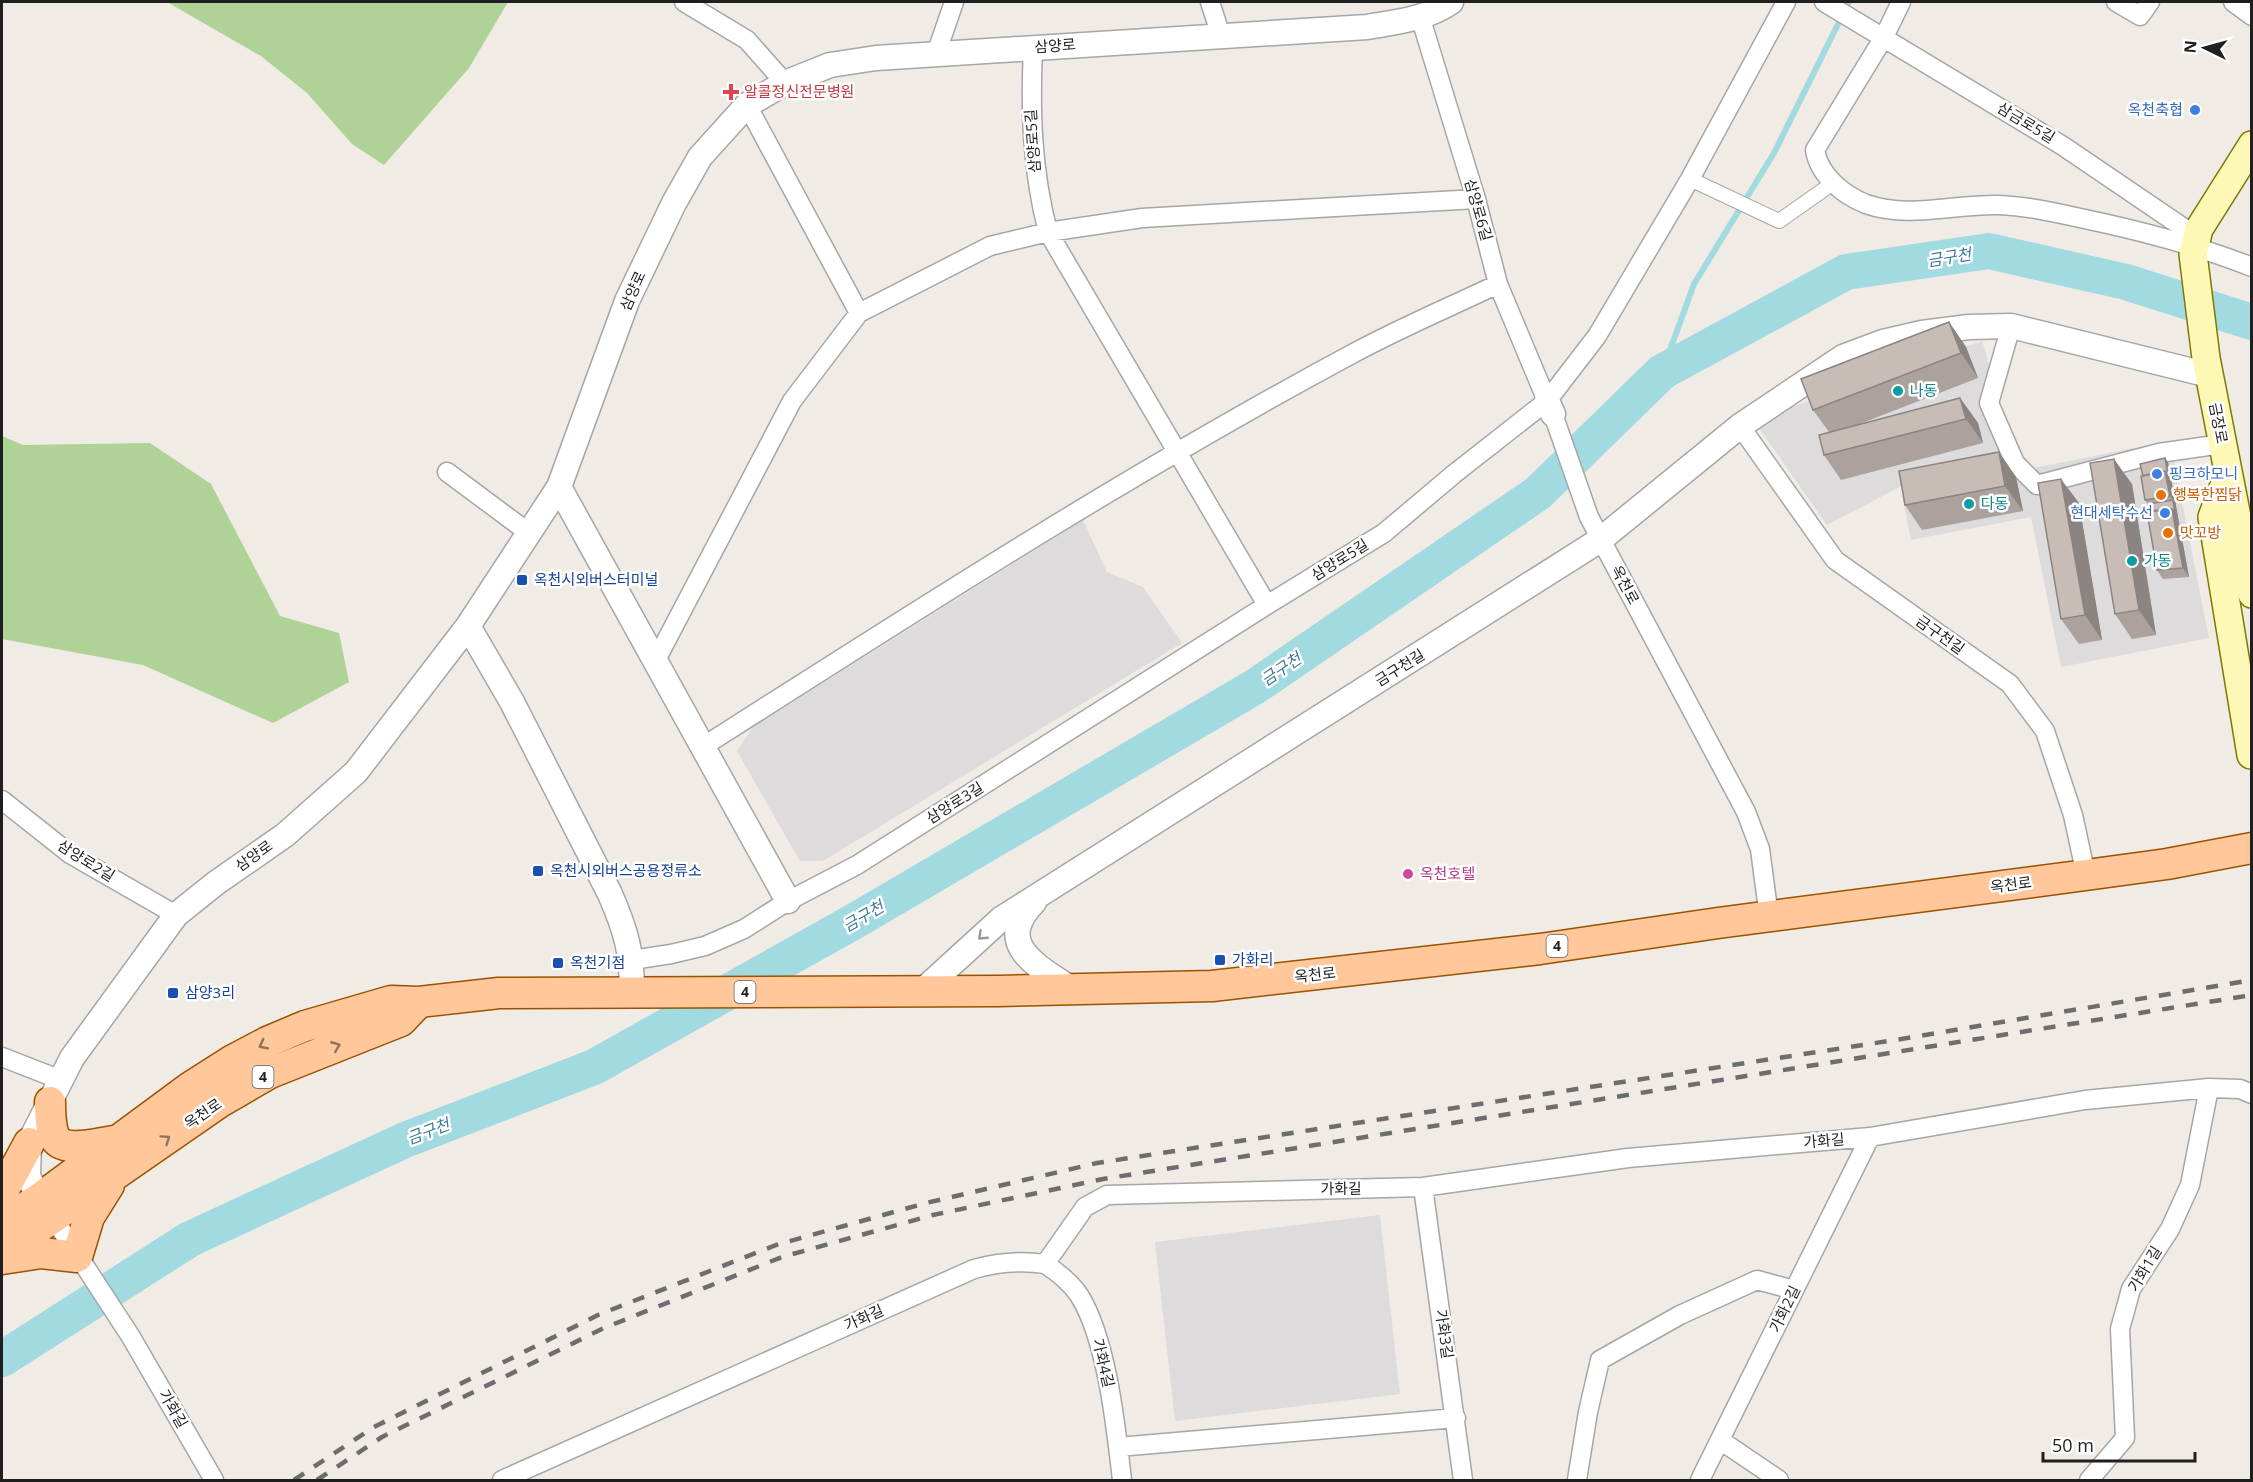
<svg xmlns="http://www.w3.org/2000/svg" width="2253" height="1482" font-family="'Open Sans','Noto Sans KR',sans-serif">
<rect width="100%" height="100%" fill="#f0ebe4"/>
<path fill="#dddbdc" d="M1982,341L2015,453L1917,478L1827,525L1759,428L1789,408Z
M2170,441L2209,638L2061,667L2031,517L1911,540L1902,494Z
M1083,520L1107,572L1143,587L1182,643L823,861H800L737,751L753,727Z
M1380,1215L1400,1394L1175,1421L1155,1242Z"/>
<path fill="#afd296" d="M167,2H508L469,68L384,165L352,144L307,93L261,56Z
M2,436L23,445L150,443L211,484L280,616L339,633L349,682L273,723L143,665L2,639Z"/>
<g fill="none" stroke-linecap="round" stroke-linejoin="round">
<path stroke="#a2dae1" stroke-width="6" d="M1662,372L1694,284L1774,153L1849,2"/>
<path stroke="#a2dae1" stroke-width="36" d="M2,1359L190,1239L405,1140L594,1067L853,922L1256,686L1538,493L1662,372L1846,272L1989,251L2126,282L2252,322"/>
<g stroke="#a6a6a6" stroke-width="16">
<path id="pedestrian" d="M1690,179L1779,221L1833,183"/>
</g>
<g stroke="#a6a6a6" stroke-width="21">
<path id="minor" d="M684,2L747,40L785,83
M1210,2L1221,36
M1824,2L2063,146L2197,237
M1901,2L1884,37L1815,150C1819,175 1843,195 1866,204C1908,219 1955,204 1998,205C2026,206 2053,212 2080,218C2138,230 2196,245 2252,267
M2116,2L2140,16L2150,2
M2233,2L2252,16
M1420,16L1476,199L1498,284L1547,401
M1033,48C1030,111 1032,171 1048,232L1267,605
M936,54L954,2
M747,105L859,313
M2011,326L1989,403L2015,463L2037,485L2159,453L2222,444
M1553,414L1589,517L1746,812L1760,849L1769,917
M1740,426L1835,560L2010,684L2045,731L2073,815L2086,875
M447,472L529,533
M656,660L792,401L859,313L990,246L1048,232L1142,218L1476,199
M704,746C917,610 1130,473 1352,354C1400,328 1450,307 1498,284
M2,800L70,854L176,915
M632,960L671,954L705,946L744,929L788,901L857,865L1267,605L1384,533L1454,474L1547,401L1597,336L1690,179L1786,2
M2,1057L61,1080
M1423,1187L1463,1480
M49,1211L131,1337L214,1480
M1045,1264C1059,1273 1070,1282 1079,1295C1107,1339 1116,1428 1122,1480
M1720,1440L1779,1480
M1118,1447L1456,1418
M502,1480L974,1269C999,1262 1020,1260 1045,1264L1085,1207L1107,1195L1423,1187L1628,1158L1870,1137L2085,1100L2209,1088L2240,1089L2252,1094
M1577,1480L1588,1412L1600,1360L1680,1315L1757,1280L1794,1290
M1700,1480L1870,1137
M2089,1480L2125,1438L2120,1329L2131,1289L2170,1229L2190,1185L2209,1088"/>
</g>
<g stroke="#a6a6a6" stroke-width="27">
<path id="tertiary" d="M1547,401L1553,414
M559,487L788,901
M468,626L512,702L610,894C626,931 632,951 632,992
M1034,902C992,945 1039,967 1073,990
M921,992L1001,919L1600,540L1740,426L1843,357L1883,342L1922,333L1969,327L2011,326L2209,375
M40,1198L28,1177L29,1143L72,1058L176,915L216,883L285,835L356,772L468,626L559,487L627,301L674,203L700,157L747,105L785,83L830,65L876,58L1367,27C1396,22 1427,19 1451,2"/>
</g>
<g stroke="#7b7900" stroke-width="30">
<path id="secondary" d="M2252,145L2199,229L2193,254L2206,358L2252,594
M2228,475L2212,517L2251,755"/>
</g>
<g stroke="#995300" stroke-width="33">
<path id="primary" d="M50,1102C50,1112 50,1125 54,1136C61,1154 98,1143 113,1141
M2,1193L29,1143
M2,1223L40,1198L189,1088L233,1060L267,1042L305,1026L391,1001L419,1002L499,993L998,991L1212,986L1540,949L1718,923L2086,875L2167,864L2252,848
M2,1253L220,1102L270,1073L401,1021L419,1002
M2,1259L41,1253L77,1257L89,1217L109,1185"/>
</g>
<use href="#pedestrian" stroke="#fff" stroke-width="14"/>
<use href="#minor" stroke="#fff" stroke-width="18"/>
<use href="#tertiary" stroke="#fff" stroke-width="24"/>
<use href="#secondary" stroke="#fdf8b5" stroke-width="27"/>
<use href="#primary" stroke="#ffc79a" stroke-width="30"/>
<path stroke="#6d6d6d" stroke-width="4.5" stroke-dasharray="12 12" stroke-linecap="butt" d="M294,1480L374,1427L598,1315L776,1245L926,1203L1097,1163L1895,1040L2252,980
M317,1480L382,1437L604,1328L782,1257L933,1215L1103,1179L2252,995"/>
</g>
<path fill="#aca29d" d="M1949,322L1966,347L1978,378L1857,425L1960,398L1978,423L1983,443L1841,480L1824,455L1829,432L1813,410Z
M1999,452L2016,477L2023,511L1922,530L1905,505Z
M2165,458L2168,462L2189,577L2163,579L2157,570L2148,504L2145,500L2143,476Z
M2132,484L2156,635L2132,639L2115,614Z
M2079,503L2102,640L2079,644L2061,619Z"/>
<path fill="#8c8480" d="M1949,322L1966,347L1978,378L1961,353Z
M1960,398L1978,423L1983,443L1966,419Z
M1999,452L2016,477L2023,511L2005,486Z
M2165,458L2168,462L2189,577L2183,568L2172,509L2173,500L2170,496L2165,471Z
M2114,459L2132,484L2156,635L2139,610Z
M2061,479L2079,503L2102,640L2085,615Z"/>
<path fill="#c8bcb7" stroke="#8c8480" stroke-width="1.5" d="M1949,322L1961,353L1813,410L1801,379Z
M1960,398L1966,419L1824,455L1819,435Z
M1999,452L2005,486L1905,505L1899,471Z
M2165,458L2168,475L2165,471L2143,476L2140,464Z
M2114,459L2139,610L2115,614L2090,463Z
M2165,471L2170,496L2145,500L2141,476Z
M2061,479L2085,615L2061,619L2038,483Z
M2173,500L2175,513L2172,509L2149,511L2148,504Z
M2172,509L2183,568L2157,570L2147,512Z"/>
<defs><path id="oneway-chevron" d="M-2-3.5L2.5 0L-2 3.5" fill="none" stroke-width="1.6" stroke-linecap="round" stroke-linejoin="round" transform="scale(1.5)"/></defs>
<use stroke="#9a9a9a" href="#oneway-chevron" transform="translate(982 936) rotate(137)"/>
<g stroke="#8f735c">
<use href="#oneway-chevron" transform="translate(263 1045) rotate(153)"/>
<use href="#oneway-chevron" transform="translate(336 1046) rotate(-22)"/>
<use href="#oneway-chevron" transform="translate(166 1139) rotate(-35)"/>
</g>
<path fill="#e0444e" stroke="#fff" stroke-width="2" d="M728 83h6v6h6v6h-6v6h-6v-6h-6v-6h6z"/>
<g fill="#3f7fe0" stroke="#fff" stroke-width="2">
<circle cx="2195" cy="110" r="6"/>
<circle cx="2157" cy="474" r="6"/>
<circle cx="2165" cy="513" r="6"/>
</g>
<g fill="#0f9aa8" stroke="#fff" stroke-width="2">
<circle cx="1898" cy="391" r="6"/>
<circle cx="1969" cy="504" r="6"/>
<circle cx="2132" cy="561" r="6"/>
</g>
<g fill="#e8710a" stroke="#fff" stroke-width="2">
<circle cx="2161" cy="495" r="6"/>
<circle cx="2168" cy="533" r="6"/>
</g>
<g fill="#1a4fb4" stroke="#fff" stroke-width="2">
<rect x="516" y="574" width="12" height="12" rx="3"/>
<rect x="532" y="865" width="12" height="12" rx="3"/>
<rect x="1214" y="954" width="12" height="12" rx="3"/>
<rect x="552" y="957" width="12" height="12" rx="3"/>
<rect x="167" y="987" width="12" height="12" rx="3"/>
</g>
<circle fill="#d1479c" stroke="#fff" stroke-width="2" cx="1408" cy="874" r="6"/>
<g text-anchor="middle" stroke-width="5" stroke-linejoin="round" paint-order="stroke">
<g fill="#fff" stroke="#626262" stroke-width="1.5">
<rect x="1546.5" y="935" width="21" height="22" rx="4.5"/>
<rect x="734.5" y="981" width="21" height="22" rx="4.5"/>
<rect x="252.5" y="1066" width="21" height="22" rx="4.5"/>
</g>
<g font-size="14" font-weight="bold" fill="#1f1f1f">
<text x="1557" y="951">4</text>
<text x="745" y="997">4</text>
<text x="263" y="1082">4</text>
</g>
<g font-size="15" fill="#1f1f1f" stroke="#fff">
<text transform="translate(1055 46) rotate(-4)" y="5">삼양로</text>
<text transform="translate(2026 123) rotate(31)" y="5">삼금로5길</text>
<text transform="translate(1033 141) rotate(-94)" y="5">삼양로5길</text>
<text transform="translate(1478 210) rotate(74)" y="5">삼양로6길</text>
<text transform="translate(633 291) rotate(-66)" y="5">삼양로</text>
<text transform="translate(2218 423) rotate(79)" y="5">금장로</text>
<text transform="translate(1340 560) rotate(-32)" y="5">삼양로5길</text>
<text transform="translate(1625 585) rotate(62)" y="5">옥천로</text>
<text transform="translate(1940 635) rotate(35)" y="5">금구천길</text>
<text transform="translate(1400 668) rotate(-32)" y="5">금구천길</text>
<text transform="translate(955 803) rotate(-32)" y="5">삼양로3길</text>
<text transform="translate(254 856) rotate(-35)" y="5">삼양로</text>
<text transform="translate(86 861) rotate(32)" y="5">삼양로2길</text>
<text transform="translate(2011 885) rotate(-7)" y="5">옥천로</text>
<text transform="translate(1315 975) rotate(-6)" y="5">옥천로</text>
<text transform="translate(203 1114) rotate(-34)" y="5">옥천로</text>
<text transform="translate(1824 1141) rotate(-5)" y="5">가화길</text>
<text transform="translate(1341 1189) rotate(-1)" y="5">가화길</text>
<text transform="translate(2145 1269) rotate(-59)" y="5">가화1길</text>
<text transform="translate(1785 1309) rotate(-64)" y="5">가화2길</text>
<text transform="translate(864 1318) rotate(-24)" y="5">가화길</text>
<text transform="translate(1444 1334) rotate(82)" y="5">가화3길</text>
<text transform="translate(1103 1363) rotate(77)" y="5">가화4길</text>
<text transform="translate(173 1409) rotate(60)" y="5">가화길</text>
</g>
<g font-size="15" fill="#be3a42" stroke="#fff" text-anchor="start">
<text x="744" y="97">알콜정신전문병원</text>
</g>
<g font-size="15" fill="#366cbe" stroke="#fff" text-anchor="end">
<text x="2183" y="115">옥천축협</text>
<text x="2169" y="479" text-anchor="start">핑크하모니</text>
<text x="2153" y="518">현대세탁수선</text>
</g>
<g font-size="15" fill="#0d838f" stroke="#fff" text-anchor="start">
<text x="1910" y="396">나동</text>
<text x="1981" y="509">다동</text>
<text x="2144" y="566">가동</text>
</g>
<g font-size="15" fill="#c56008" stroke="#fff" text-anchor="start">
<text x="2173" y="500">행복한찜닭</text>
<text x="2180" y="538">맛꼬방</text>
</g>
<g font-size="15" fill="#164399" stroke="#fff" text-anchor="start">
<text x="534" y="585">옥천시외버스터미널</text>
<text x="550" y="876">옥천시외버스공용정류소</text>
<text x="1232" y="965">가화리</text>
<text x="570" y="968">옥천기점</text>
<text x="185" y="998">삼양3리</text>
</g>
<g font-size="15" fill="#b23c85" stroke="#fff" text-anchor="start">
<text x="1420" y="879">옥천호텔</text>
</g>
<g font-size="16" font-style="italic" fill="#3d799c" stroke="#fff">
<text transform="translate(1949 257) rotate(-9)" y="6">금구천</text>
<text transform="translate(1281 669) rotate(-34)" y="6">금구천</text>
<text transform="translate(863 916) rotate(-30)" y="6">금구천</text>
<text transform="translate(428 1131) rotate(-21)" y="6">금구천</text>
</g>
</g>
<rect width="2253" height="1482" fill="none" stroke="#1f1f1f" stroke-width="6"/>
<g transform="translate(2205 48) rotate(275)" stroke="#ffffff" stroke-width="4.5" paint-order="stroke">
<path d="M0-4.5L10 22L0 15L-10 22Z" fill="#1f1f1f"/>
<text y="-9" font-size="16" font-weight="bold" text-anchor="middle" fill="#1f1f1f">N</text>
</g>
<path d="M2043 1452v9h152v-9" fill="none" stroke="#1f1f1f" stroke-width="3"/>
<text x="2052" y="1452" font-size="18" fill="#1f1f1f" stroke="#ffffff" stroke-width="4.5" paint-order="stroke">50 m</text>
</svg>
